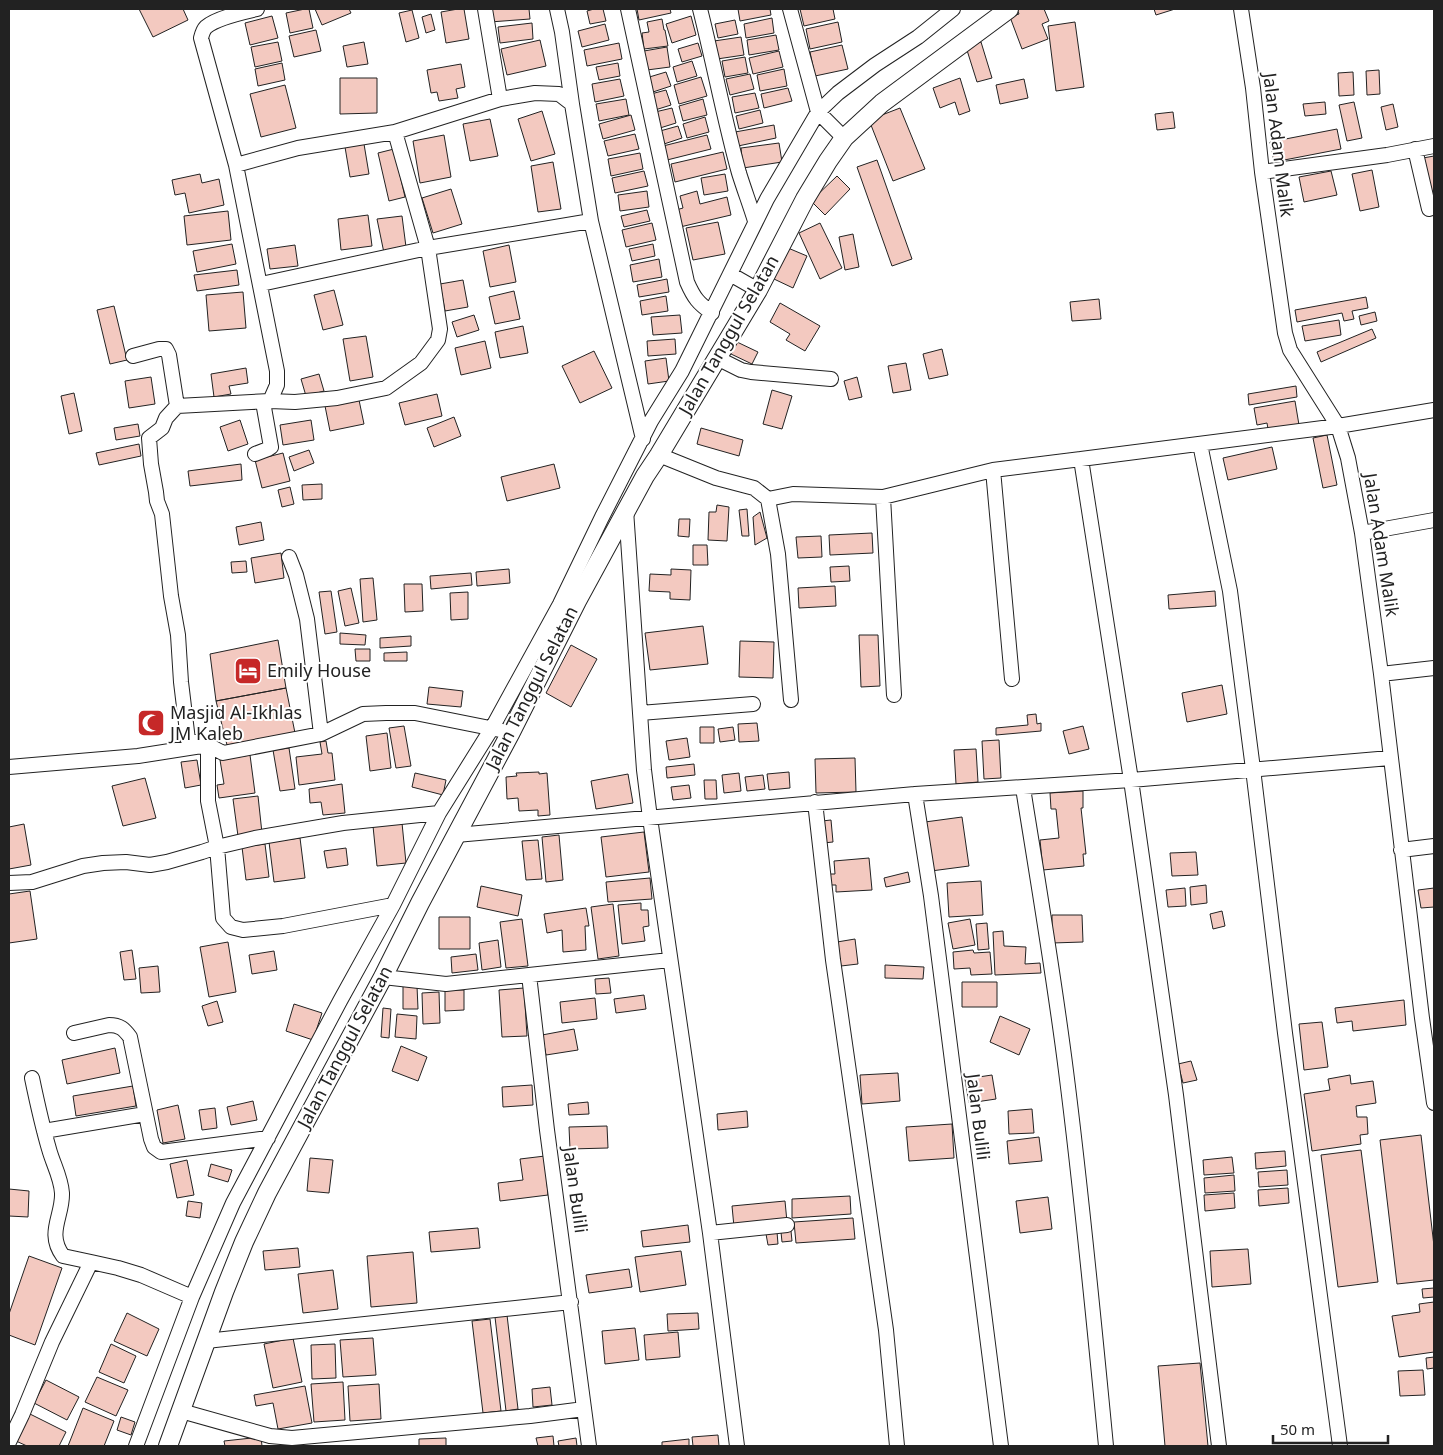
<svg xmlns="http://www.w3.org/2000/svg" width="1443" height="1455" font-family="'Noto Sans',sans-serif">
<rect width="100%" height="100%" fill="#fff"/>
<path fill="#f3c9c0" stroke="#222" d="M139,9H183L188,20L153,37Z
M305,9H309L313,28L290,33L286,13Z
M315,9H349L351,13L322,25Z
M458,9H464L469,39L446,43L441,12Z
M489,9H529L530,19L490,22Z
M594,9H603L606,21L590,24L587,11Z
M637,9H670L671,13L639,20Z
M738,9H770L771,15L740,21Z
M800,9H833L835,19L804,26Z
M1017,9H1044L1049,21L1042,24L1048,39L1022,49L1010,17L1019,14Z
M1154,9H1175L1156,15Z
M412,10L419,38L406,42L399,13Z
M431,14L435,30L426,33L422,17Z
M272,16L278,38L250,45L245,23Z
M691,16L696,35L672,43L666,24Z
M772,18L774,33L746,38L744,24Z
M662,19L664,30H665L668,46L644,49L642,33L649,32L647,22Z
M735,20L738,34L718,38L715,24Z
M838,22L842,42L810,49L806,29Z
M1075,22L1084,87L1056,91L1048,26Z
M532,23L533,39L500,43L498,27Z
M605,24L609,40L582,47L578,31Z
M316,30L321,51L294,57L289,36Z
M776,35L779,50L749,55L747,40Z
M741,37L744,55L717,59L714,41Z
M540,40L546,66L507,75L501,49Z
M278,42L282,61L255,67L251,47Z
M364,42L368,64L347,67L343,46Z
M981,42L992,78L977,82L966,47Z
M619,43L622,59L587,66L584,50Z
M698,43L702,56L682,62L678,49Z
M842,45L848,69L815,76L810,52Z
M667,47L670,67L647,70L644,51Z
M779,51L783,67L753,74L749,58Z
M745,57L748,73L725,77L722,61Z
M692,61L697,76L677,82L673,67Z
M282,63L285,80L258,86L255,69Z
M618,63L620,76L599,80L596,67Z
M461,64L465,87L456,89L458,98L439,101L437,92L431,93L427,70Z
M784,69L787,86L760,91L757,75Z
M1379,70L1380,94L1367,95L1366,71Z
M666,72L671,86L650,93L646,78Z
M1353,72L1354,95L1339,96L1338,73Z
M750,74L754,89L730,95L726,79Z
M701,77L707,96L679,104L674,85Z
M340,78H377V113L340,114Z
M960,78L970,111L959,115L955,102L940,108L933,88Z
M620,79L624,96L595,102L592,84Z
M1024,79L1028,98L1000,104L996,85Z
M285,85L296,128L261,137L250,94Z
M788,88L792,101L764,108L761,94Z
M666,90L671,105L655,110L651,94Z
M755,93L759,108L735,113L732,97Z
M626,99L629,115L599,121L596,104Z
M703,99L707,115L683,121L679,106Z
M1325,102L1326,114L1305,116L1303,104Z
M1354,102L1362,138L1347,141L1339,105Z
M1393,104L1398,127L1386,130L1381,107Z
M672,108L676,123L660,128L655,112Z
M900,108L925,169L893,181L869,120Z
M760,110L763,123L739,129L736,116Z
M542,111L555,154L531,161L518,119Z
M1173,112L1175,128L1157,130L1155,114Z
M631,115L635,130L603,139L599,124Z
M705,117L709,132L687,138L683,124Z
M490,119L498,156L470,161L463,124Z
M774,125L776,138L738,146L735,132Z
M678,126L682,138L664,144L660,131Z
M1337,129L1341,149L1274,162L1270,142Z
M635,134L639,149L608,156L604,141Z
M444,135L451,177L420,183L413,141Z
M707,135L711,149L667,160L663,146Z
M779,143L782,162L743,168L741,148Z
M364,144L369,174L350,177L345,147Z
M394,149L405,197L389,201L378,153Z
M723,152L727,169L675,182L671,164Z
M640,153L643,169L611,176L608,159Z
M1434,156V210L1423,158Z
M877,160L912,259L892,266L857,167Z
M553,162L561,209L538,212L531,166Z
M1372,170L1379,207L1360,211L1352,174Z
M644,171L648,186L615,193L612,178Z
M1331,171L1337,195L1304,202L1299,177Z
M200,174L202,183L219,179L224,205L189,213L185,193L175,195L172,180Z
M725,174L728,191L704,195L701,178Z
M837,176L850,189L825,215L811,201Z
M451,189L462,224L433,233L422,198Z
M647,191L649,207L620,211L618,195Z
M697,191L700,204L727,197L731,215L680,227L676,210L683,208L680,196Z
M647,210L650,221L624,227L621,216Z
M228,211L231,240L187,245L184,216Z
M368,215L372,246L341,250L338,219Z
M402,216L406,247L384,253L377,219Z
M718,222L725,254L693,260L686,228Z
M652,223L656,240L626,247L622,230Z
M820,223L842,268L820,279L799,233Z
M853,234L859,267L845,270L839,237Z
M232,244L236,264L197,272L193,251Z
M653,244L655,256L632,261L629,249Z
M295,245L298,266L270,269L267,249Z
M509,245L516,282L490,287L483,251Z
M788,248L807,256L793,288L774,279Z
M659,259L662,277L633,282L630,265Z
M237,270L239,285L197,291L194,275Z
M667,279L669,292L639,297L637,285Z
M463,280L468,307L445,311L440,284Z
M334,290L343,325L323,330L314,295Z
M514,291L520,319L495,324L489,297Z
M243,292L246,328L209,331L206,295Z
M666,296L668,311L642,315L640,301Z
M1366,297L1368,308L1352,311L1354,319L1344,321L1342,313L1297,322L1295,310Z
M1099,299L1101,319L1072,321L1070,302Z
M780,303L820,326L805,351L786,340L790,334L770,322Z
M114,306L127,360L110,364L97,310Z
M1375,312L1377,321L1361,325L1359,316Z
M474,315L479,330L457,337L452,322Z
M680,315L682,333L653,335L651,317Z
M1339,320L1341,335L1305,341L1302,326Z
M523,326L528,353L500,358L495,332Z
M1372,329L1376,338L1321,362L1317,352Z
M366,336L373,377L350,381L343,339Z
M675,339L676,354L648,356L647,341Z
M485,341L491,368L461,375L455,348Z
M737,342L758,352L752,364L731,354Z
M942,349L948,375L929,379L923,354Z
M594,351L612,388L580,403L562,366Z
M666,358L669,381L648,384L645,361Z
M906,363L911,390L893,393L888,366Z
M246,368L248,383L229,386L231,394L214,397L211,374Z
M319,374L324,391L306,396L301,379Z
M151,377L155,404L129,408L125,381Z
M857,377L862,397L849,400L844,381Z
M1296,386L1297,397L1249,405L1248,394Z
M772,390L792,396L782,429L763,424Z
M74,393L82,431L69,434L61,396Z
M437,394L442,416L405,425L399,403Z
M359,400L364,424L330,431L325,406Z
M1295,401L1299,425L1268,429L1267,423L1257,425L1254,408Z
M454,417L461,436L434,447L427,428Z
M240,420L248,444L228,451L220,427Z
M311,420L314,440L283,445L280,425Z
M138,424L140,436L116,440L114,428Z
M701,428L743,440L739,456L697,444Z
M1327,435L1337,485L1323,488L1313,438Z
M139,444L141,456L99,465L96,453Z
M1272,447L1277,469L1228,480L1223,458Z
M309,450L314,463L294,471L289,457Z
M283,453L290,481L262,488L255,460Z
M241,464L242,480L190,486L188,471Z
M554,464L560,488L507,501L501,477Z
M322,484V499L303,500L302,485Z
M290,487L294,504L282,507L278,490Z
M717,505L729,507L727,541L708,540L709,512H716Z
M747,509L749,536H742L739,510Z
M760,512L767,538L755,545L753,517Z
M679,519H690L689,537L678,536Z
M261,522L264,540L239,545L236,527Z
M872,533L873,553L830,555L829,535Z
M821,536L822,557L798,558L796,537Z
M693,545H707L708,565H693Z
M281,553L284,578L255,583L251,558Z
M246,561L247,572L232,573L231,562Z
M849,566L850,581L831,582L830,567Z
M509,569L510,583L477,586L476,572Z
M671,569L691,570L690,600L670,599V592L649,591L650,574L671,575Z
M471,573L472,585L431,589L430,576Z
M373,578L377,620L363,622L360,579Z
M404,584H422L423,611L405,612Z
M835,586L836,606L799,608L798,588Z
M351,588L359,623L345,626L338,591Z
M331,591L337,632L325,634L319,592Z
M1215,591L1216,606L1169,609L1168,595Z
M468,592V619L451,620L450,593Z
M703,626L708,664L650,670L645,633Z
M340,633L366,635L365,645L340,644Z
M859,635H878L880,686L861,687Z
M411,636V646L380,648V638Z
M278,640L286,688L216,701L210,654Z
M740,641L774,642L773,678L739,677Z
M571,645L597,659L571,707L546,693Z
M355,649H370V661H356Z
M407,652V661H384V653Z
M1222,685L1227,714L1187,722L1182,693Z
M429,687L463,691L461,707L427,704Z
M286,688L295,733L227,745L216,701Z
M1036,714L1037,724L1041,723V731L996,735V728L1028,725L1027,715Z
M757,723L759,741L739,742L738,724Z
M404,726L411,766L396,768L389,728Z
M1083,726L1089,749L1069,754L1063,731Z
M700,727H714V743H700Z
M733,727L735,740L720,742L718,729Z
M387,733L391,768L370,771L366,736Z
M687,738L690,757L669,760L666,741Z
M999,740L1001,778L984,779L982,741Z
M326,741L328,753H332L335,780L299,785L296,757L322,754L320,742Z
M289,748L295,789L280,791L273,750Z
M976,749L978,782L956,784L954,750Z
M250,755L255,793L219,798L217,785L224,784L220,760Z
M855,758L856,792L816,793L815,759Z
M197,760L201,785L185,788L181,762Z
M694,764L695,775L667,778L666,767Z
M539,772V774L547,773L550,815L538,816V810L519,811L518,798L507,799L506,777L517,776L516,773Z
M789,772L790,788L769,790L767,774Z
M415,773L446,780L443,795L412,787Z
M739,773L741,791L724,793L722,775Z
M628,774L633,803L596,809L591,781Z
M763,775L765,789L747,791L745,777Z
M145,778L156,818L123,826L112,786Z
M704,780H716L717,799H705Z
M342,784L345,813L323,815L321,802L310,803L309,789Z
M689,785L691,798L673,800L671,787Z
M1083,791V808H1081L1086,854H1083L1084,866L1043,870L1040,840L1059,838L1056,809H1051L1050,793Z
M258,796L262,833L238,836L233,799Z
M962,817L969,866L931,871L925,822Z
M831,820L833,842L823,843L822,821Z
M402,823L406,863L377,866L373,826Z
M24,824L31,865L9,869V827Z
M644,832L649,872L606,877L601,837Z
M559,835L563,880L546,882L542,837Z
M300,838L305,878L274,882L269,842Z
M538,840L542,879L526,880L522,841Z
M265,844L269,877L246,880L242,847Z
M346,848L348,865L327,868L324,851Z
M1196,852L1198,875L1172,876L1170,853Z
M869,858L872,890L836,892V885H828V874H835L834,861Z
M908,872L910,882L886,887L884,878Z
M650,878L652,899L608,902L606,882Z
M981,881L983,915L949,917L947,883Z
M1206,885L1207,903L1191,905L1190,887Z
M481,886L522,895L518,916L477,907Z
M1185,888L1186,906L1168,907L1166,890Z
M1434,888V907L1421,908L1418,890Z
M30,891L37,939L9,943V894Z
M641,903V910H648L649,926L643,927L645,941L622,944L618,905Z
M613,904L619,956L598,959L591,907Z
M586,908L589,926H585L586,950L563,952L562,930L547,933L544,914Z
M1222,911L1225,926L1213,929L1210,914Z
M1052,915H1082L1083,942L1052,943Z
M439,917H470V949H439Z
M522,919L528,966L506,968L500,922Z
M970,919L975,945L953,949L948,923Z
M987,923L989,949L978,950L976,924Z
M1003,931L1004,946L1026,947L1025,964L1040,963L1041,973L995,975L993,932Z
M855,939L858,964L841,966L837,942Z
M498,940L501,967L482,970L479,943Z
M228,942L236,992L209,997L200,947Z
M132,950L136,979L124,980L120,952Z
M973,950L974,953L990,952L992,974L971,975L970,968L954,969L953,952Z
M274,951L277,970L252,974L249,955Z
M476,954L478,970L452,973L451,957Z
M885,965L924,967L923,979L885,978Z
M158,966L160,992L141,993L139,968Z
M609,978L611,993L596,994L595,979Z
M962,982H997V1007H962Z
M403,986H417L418,1009H403Z
M524,988L527,1036L502,1037L499,990Z
M445,990H464V1010L445,1011Z
M439,992L440,1023L423,1024L422,993Z
M644,995L646,1009L616,1013L614,999Z
M595,998L597,1019L562,1023L560,1002Z
M1404,1000L1406,1025L1353,1031L1352,1021L1337,1023L1335,1008Z
M217,1001L223,1022L208,1026L202,1006Z
M294,1004L322,1013L313,1040L286,1031Z
M383,1008L391,1009L389,1038L381,1037Z
M397,1014L417,1016L416,1039L395,1037Z
M1000,1016L1030,1029L1019,1055L990,1042Z
M1322,1022L1328,1067L1304,1070L1299,1024Z
M574,1029L578,1050L546,1055L542,1035Z
M401,1046L427,1057L418,1081L392,1071Z
M115,1048L120,1073L67,1084L62,1060Z
M1191,1061L1197,1080L1183,1083L1178,1064Z
M898,1073L900,1101L862,1104L860,1075Z
M992,1075L996,1099L969,1103L965,1079Z
M1350,1075L1351,1084L1373,1081L1376,1103L1356,1106L1357,1117H1367L1368,1134L1360,1135L1361,1144L1312,1151L1304,1094L1330,1090L1328,1079Z
M532,1085L533,1105L503,1107L502,1087Z
M133,1086L136,1106L76,1116L73,1096Z
M253,1101L257,1120L231,1125L227,1107Z
M588,1102L589,1114L569,1115L568,1104Z
M178,1105L185,1139L163,1143L157,1110Z
M215,1108L217,1128L202,1130L199,1110Z
M1032,1109L1034,1133L1009,1134L1008,1111Z
M747,1111L748,1127L718,1130L717,1114Z
M952,1124L954,1158L909,1161L906,1127Z
M607,1126L608,1148L570,1149L569,1127Z
M1421,1135L1434,1246V1280L1397,1284L1380,1140Z
M1039,1137L1042,1161L1009,1164L1007,1141Z
M1361,1150L1378,1282L1338,1287L1321,1155Z
M1285,1151L1286,1166L1256,1169L1255,1153Z
M545,1156L548,1195L500,1201L498,1183L523,1180L520,1159Z
M1232,1157L1234,1173L1204,1175L1203,1160Z
M310,1158L333,1160L329,1193L307,1191Z
M187,1160L194,1195L177,1198L170,1164Z
M211,1164L232,1170L228,1182L208,1176Z
M1287,1170L1288,1185L1259,1187L1258,1172Z
M1234,1175L1235,1191L1205,1193L1204,1178Z
M1288,1188L1289,1203L1259,1206L1258,1190Z
M9,1189L29,1191L28,1217L9,1216Z
M1234,1193L1235,1208L1205,1211L1204,1195Z
M850,1196L851,1214L792,1218V1199Z
M1048,1197L1052,1229L1020,1233L1016,1201Z
M188,1201L202,1203L200,1218L186,1216Z
M785,1201L787,1222L734,1227L732,1206Z
M853,1218L855,1239L796,1243L794,1222Z
M688,1225L690,1242L643,1247L641,1231Z
M478,1228L480,1248L431,1252L429,1232Z
M791,1231L792,1241L782,1242L781,1232Z
M777,1232L778,1244L768,1245L766,1234Z
M298,1248L300,1267L265,1270L263,1251Z
M1248,1249L1251,1284L1212,1287L1210,1251Z
M681,1251L686,1285L640,1292L635,1257Z
M413,1252L417,1303L371,1307L367,1256Z
M29,1256L62,1268L35,1345L9,1335V1314Z
M629,1269L632,1287L589,1293L586,1275Z
M333,1270L338,1309L303,1313L298,1274Z
M1434,1288V1297L1423,1298L1422,1289Z
M1434,1302V1352L1399,1357L1392,1316L1420,1312L1419,1304Z
M127,1313L159,1329L147,1356L114,1341Z
M698,1313L699,1329L668,1331L667,1314Z
M507,1315L518,1409L506,1411L495,1317Z
M490,1319L501,1411L483,1413L472,1321Z
M635,1328L639,1360L605,1364L602,1331Z
M678,1332L680,1357L646,1360L644,1335Z
M293,1338L302,1382L273,1388L264,1344Z
M373,1338L376,1375L343,1377L340,1340Z
M111,1344L136,1356L124,1383L99,1372Z
M335,1344L336,1378L312,1379L311,1345Z
M1434,1357V1368L1427,1369L1426,1358Z
M1200,1363L1208,1446H1165L1158,1366Z
M1423,1370L1425,1395L1400,1396L1398,1371Z
M97,1377L128,1390L116,1416L85,1402Z
M46,1380L79,1397L67,1420L34,1403Z
M343,1382L345,1420L314,1422L311,1384Z
M379,1384L381,1419L350,1421L348,1386Z
M305,1386L312,1423L278,1429L273,1403L256,1406L254,1395Z
M550,1387L552,1405L533,1407L532,1389Z
M83,1408L114,1421L104,1446H68Z
M30,1414L66,1432L59,1446H27L16,1441Z
M121,1417L135,1422L131,1435L117,1430Z
M718,1435L719,1446H693L692,1437Z
M553,1436L554,1446H538L536,1438Z
M261,1437L262,1446H225L224,1441Z
M446,1438V1446H419V1439Z
M576,1438L577,1446H559L558,1441Z
M689,1439V1446H662V1442Z"/>
<g fill="none" stroke-linecap="round" stroke-linejoin="round">
<g stroke="#222" stroke-width="16">
<path id="minor" d="M257,9C244,12 216,18 206,27C203,30 202,34 201,38L236,165L277,371V385L270,401L177,406L166,418L162,428L149,438L151,464L156,492L157,501L162,514L171,596L178,635L181,682L188,740L208,745L223,753L321,734L363,714L386,713H415L500,730
M485,9L500,99
M557,9L562,32L572,104
M628,9L687,282C694,298 698,303 712,313
M700,9C714,64 724,119 739,173C744,189 750,205 755,221
M790,9L818,112L844,138
M1241,9L1253,88L1262,172L1285,333L1290,350L1338,426L1348,458L1362,533L1381,674L1422,1018L1434,1103
M1415,149L1429,209
M236,165L298,148L395,132L500,99L535,93L559,94L572,104L591,221L643,439
M1262,172L1387,155L1434,146
M730,274L758,290
M261,284L428,248L591,221
M133,356L159,349H166L169,355L177,406
M717,358L741,370L751,372L831,379
M270,401L295,402L337,398L386,388L421,363L438,340L440,329L428,248L395,132
M1200,444L1230,591L1253,769L1285,1033L1340,1446
M255,454L268,449L271,447L263,402
M659,455L716,478L754,488L768,499L793,494L883,497L993,470L1081,459
M993,470L1012,679
M883,497L894,695
M768,499L778,554L791,700
M626,510L640,713
M1362,533L1434,520
M289,557L296,575L307,619L321,734
M1381,674L1434,668
M9,767L138,756L208,745V801L217,847L223,918L231,927L243,930L283,926L393,905
M1023,788C1038,882 1054,976 1066,1071C1082,1196 1094,1321 1106,1446
M915,794L931,896L1001,1446
M815,802L833,960L886,1330L897,1446
M456,835L915,794L1131,780L1390,758
M1401,850L1434,846
M9,883L32,882L83,866L103,863L126,862L150,865L167,862L202,852L217,847L255,838L343,823L439,813
M529,975L670,960
M383,977L446,984L529,975L547,1130L589,1446
M74,1033L109,1025C120,1025 124,1029 130,1037L151,1139L154,1147L161,1152L268,1138
M32,1078C37,1102 42,1125 49,1149C53,1164 61,1177 62,1193C63,1216 46,1233 63,1256L91,1262
M44,1131L145,1114
M710,1233L787,1225
M206,1341L571,1302
M181,1411L270,1436L292,1438L530,1416L584,1409
M9,1442L22,1415L52,1342L91,1262L118,1268L141,1275L192,1297
M136,1446L192,1297L233,1203L340,1001L393,905L439,813L492,728L560,604L602,517L651,421L682,371L767,199L818,112L838,93L875,65L918,37L953,9
M737,1446L710,1233L650,818L644,770L640,713L753,704
M1219,1446L1176,1095L1131,780L1081,459L1338,426L1434,410"/>
</g>
<g stroke="#222" stroke-width="20">
<path id="tertiary" d="M168,1446L224,1292L244,1242L267,1193L383,977L420,903L511,732L577,601L645,476L659,455L758,290L805,199L828,161L844,138L882,103L1009,9"/>
</g>
<use href="#minor" stroke="#fff" stroke-width="14"/>
<use href="#tertiary" stroke="#fff" stroke-width="18"/>
</g>
<defs>
<g id="hotel-square" transform="scale(1.4375)"><rect x="-9" y="-9" width="18" height="18" rx="4" fill="#c62828" stroke="#fff"/><path d="M-6-4.5h1.5V1H6V5H4.5V3h-9V5H-6ZM-4 0a1.8 1.8 0 1 1 3.6 0ZM.5 0V-2.5h3Q6-2.5 6 0Z" fill="#fff"/></g>
<g id="mosque-square" transform="scale(1.4375)"><rect x="-9" y="-9" width="18" height="18" rx="4" fill="#c62828" stroke="#fff"/><path d="M3.5-4.9A6 6 0 1 0 3.5 4.9A5 5 0 1 1 3.5-4.9Z" fill="#fff"/></g>
</defs>
<g fill-rule="evenodd">
<use href="#hotel-square" x="248" y="671"/>
<use href="#mosque-square" x="151" y="723"/>
</g>
<g text-anchor="middle" stroke-width="4" stroke-linejoin="round" paint-order="stroke">
<g font-size="18" fill="#222" stroke="#fff">
<text transform="translate(1278 145) rotate(83)" y="6">Jalan Adam Malik</text>
<text transform="translate(729 335) rotate(-60)" y="6">Jalan Tanggul Selatan</text>
<text transform="translate(1381 545) rotate(81)" y="6">Jalan Adam Malik</text>
<text transform="translate(532 688) rotate(-63)" y="6">Jalan Tanggul Selatan</text>
<text transform="translate(345 1047) rotate(-62)" y="6">Jalan Tanggul Selatan</text>
<text transform="translate(978 1117) rotate(83)" y="6">Jalan Bulili</text>
<text transform="translate(575 1190) rotate(82)" y="6">Jalan Bulili</text>
</g>
<g font-size="18" fill="#222" stroke="#fff" text-anchor="start">
<text x="267" y="677">Emily House</text>
<text x="170" y="719">Masjid Al-Ikhlas<tspan x="170" dy="21">JM Kaleb</tspan></text>
</g>
</g>
<rect width="1443" height="1455" fill="none" stroke="#222222" stroke-width="20"/>
<path d="M1273 1435v8h115v-8" fill="none" stroke="#222222" stroke-width="2.5"/>
<text x="1280" y="1435" font-size="15" fill="#222222" stroke="#ffffff" stroke-width="4" paint-order="stroke">50 m</text>
</svg>
